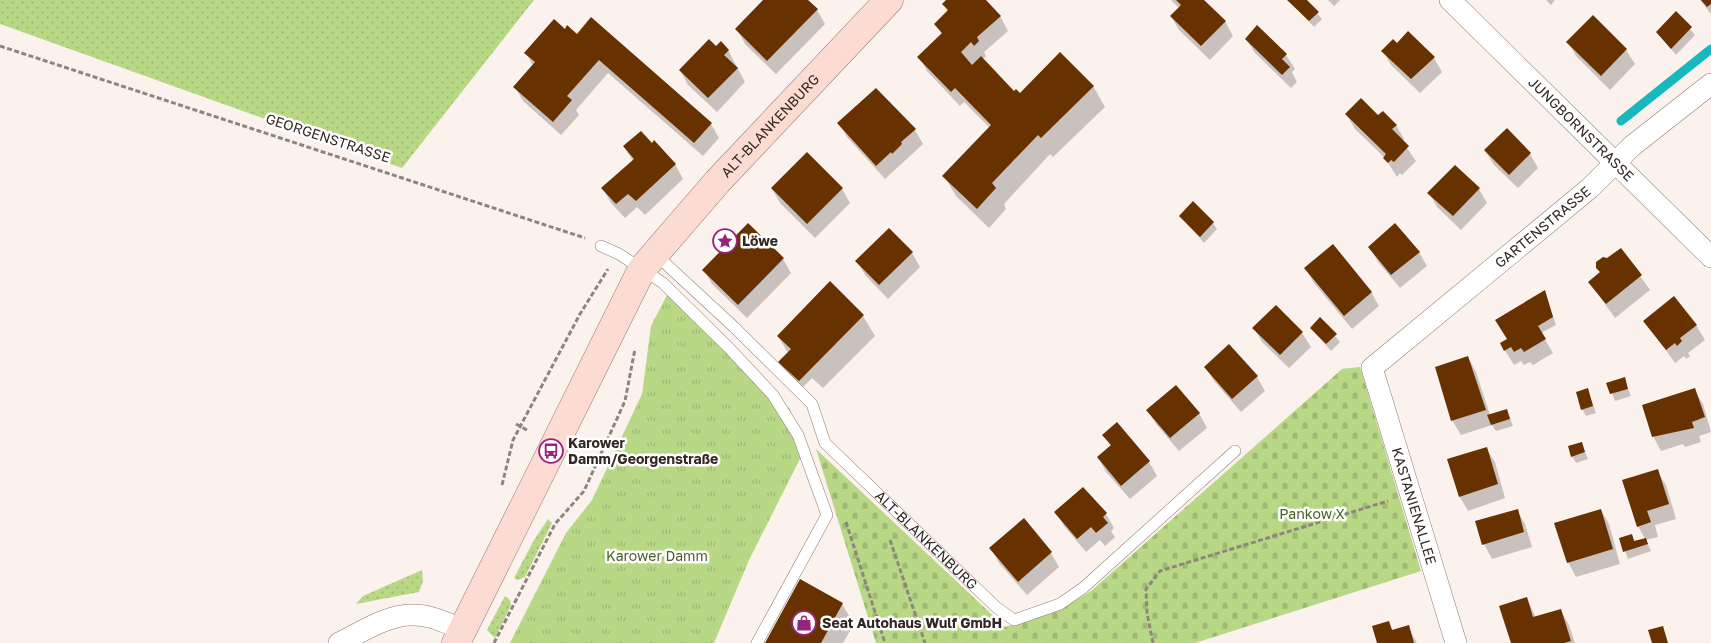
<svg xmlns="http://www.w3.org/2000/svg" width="1711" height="643" font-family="'Golos Text',sans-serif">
<defs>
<pattern id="grass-dots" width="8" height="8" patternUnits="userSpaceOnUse" patternTransform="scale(1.25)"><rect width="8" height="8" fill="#b8d885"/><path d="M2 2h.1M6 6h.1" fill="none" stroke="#9fb973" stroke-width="1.8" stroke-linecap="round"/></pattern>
<pattern id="cemetery-stones" width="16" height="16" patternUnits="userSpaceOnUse" patternTransform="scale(1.25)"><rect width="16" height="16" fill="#b8d885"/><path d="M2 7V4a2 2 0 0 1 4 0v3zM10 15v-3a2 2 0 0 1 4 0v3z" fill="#9fb973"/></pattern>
<pattern id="park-tufts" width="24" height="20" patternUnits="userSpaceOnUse" patternTransform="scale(1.25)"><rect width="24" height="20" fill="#b8d885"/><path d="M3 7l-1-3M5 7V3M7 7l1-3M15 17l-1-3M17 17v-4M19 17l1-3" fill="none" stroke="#9fb973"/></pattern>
</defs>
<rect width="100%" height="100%" fill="#fbf2ed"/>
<path fill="url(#grass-dots)" d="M0,0H534L402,168L0,24Z
M548,519L552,523L525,577L518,580L514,578L534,540Z
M422,570L423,581L419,592L356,604L363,596Z
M505,596L510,600L511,605L495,638L487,630Z"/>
<path fill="url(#cemetery-stones)" d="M1360,367L1421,571L1195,643H876L816,449L1005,627L1061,609L1091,591L1342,369Z"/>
<path fill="url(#park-tufts)" d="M668,293L790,409L803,453L749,560L714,643H510L566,533L592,500L642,394L651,326Z"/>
<path fill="#0003" d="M765,0H806L817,10L825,24L776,74L745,44L737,29Z
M948,0H984L1000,16L1008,31L984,52L986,56L983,59L1014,92L1020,95L1093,86L1105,107L1053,157L1050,154L1004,204L1006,209L989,228L956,196L944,176L990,128L964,102L960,106L927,71L919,57L942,35L936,24L948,12L944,4Z
M1171,0H1203L1225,21L1233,36L1210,60L1179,30L1171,16L1179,8Z
M1288,0H1305L1322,19L1314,27Z
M1328,0H1340L1334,6Z
M1546,0H1555L1551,5Z
M1700,0H1711V14Z
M1676,12L1695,35L1676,55L1657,32Z
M1593,17L1626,50L1635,64L1610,90L1576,56L1568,42Z
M1258,27L1286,55L1295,69L1292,72L1297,82L1291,88L1255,53L1246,39Z
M565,30L577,36L711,124L719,138L703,156L608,73L576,110L579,115L561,135L523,101L515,87L533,66L526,53Z
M1397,45L1434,58L1442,72L1420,93L1391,65L1383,51Z
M716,48L728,50L745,82L717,112L688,85L680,70Z
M876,89L915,130L923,144L885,179L847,137L839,123Z
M1347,115L1378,117L1396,125L1404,139L1402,141L1416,161L1402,175L1400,173L1397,177L1385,158L1355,129Z
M652,145L675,164L683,179L645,215L637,207L625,218L611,203L603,189L633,161L624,147Z
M1485,151L1530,154L1538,168L1518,188L1494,165Z
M772,189H842L850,203L815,238L780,203Z
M1479,189L1487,203L1461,230L1437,207L1429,193Z
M1180,216L1213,223L1217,229L1204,243Z
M748,225L783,259L791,273L747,318L712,284L704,270Z
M1370,248L1419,252L1427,266L1400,288L1378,262Z
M1621,249L1650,290L1615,318L1589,282L1600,273L1597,268Z
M912,253L920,267L888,299L865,275L857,261Z
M1306,269L1371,292L1379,306L1352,329L1314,283Z
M1545,292L1556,325L1541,333L1553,353L1533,365L1530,362L1524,365L1521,361L1514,365L1501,344L1508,340Z
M1276,306L1302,333L1311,347L1289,368L1262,342L1254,328Z
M863,316L875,336L823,388L812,378L803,387L783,369L780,362L788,353L778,336Z
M1320,318L1340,342L1331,351L1311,328Z
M1645,321L1696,325L1705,340L1688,353L1690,356L1686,359L1684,356L1675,363Z
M1468,357L1476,372L1490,415L1507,410L1513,426L1496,431L1492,425L1461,435L1452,420Z
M1205,367L1257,377L1265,391L1241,412L1214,381Z
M1624,379L1631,396L1615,401L1608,383Z
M1588,390L1596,413L1586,416L1582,409Z
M1694,390L1703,404L1711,432L1699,436L1701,442L1685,447L1683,444L1661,451L1653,436Z
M1148,410L1199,413L1207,428L1179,451L1156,424Z
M1104,435L1149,462L1157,476L1130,499L1106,472L1098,457L1111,447Z
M1581,443L1588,459L1576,463L1572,456Z
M1486,448L1495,462L1505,498L1468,511L1460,497L1449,460Z
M1657,471L1666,485L1676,519L1655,525L1658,537L1646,540L1651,551L1628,559L1621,539L1632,536L1636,542L1645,539L1638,526Z
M1517,510L1525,524L1532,547L1492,559L1484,544Z
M1601,510L1609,524L1620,564L1576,577L1568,562Z
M1056,512L1106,514L1114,528L1111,531L1115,537L1105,546L1100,540L1086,552L1064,526Z
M991,548L1051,553L1059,567L1027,595L999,563Z
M1527,598L1536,618L1561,611L1569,625L1575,643H1512Z
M842,604L854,624L843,643H767Z
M1388,623L1393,631L1408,627L1417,643H1379Z"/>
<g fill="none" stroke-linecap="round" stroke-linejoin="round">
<path stroke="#16b8bd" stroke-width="9" d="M1621,121L1711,49"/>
</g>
<path fill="#673200" d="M763,0H808L818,9L767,61L735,29Z
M946,0H986L1001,16L977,37L979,41L974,46L971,42L961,52L972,65L981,56L1014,91L1016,89L1020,93L1060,52L1094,86L1041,138L1038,135L992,183L996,188L977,209L942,176L991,125L955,88L951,92L917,57L942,33L934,24L948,10L942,4Z
M1176,0H1204L1226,21L1201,46L1170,16L1181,5Z
M1287,0H1307L1319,12L1309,21Z
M1701,0H1711V4L1707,7Z
M1676,11L1692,27L1671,49L1656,32Z
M1593,15L1627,49L1601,76L1566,42Z
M591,17L712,123L694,143L599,60L567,96L572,100L553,122L513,87L535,62L524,53L554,19L565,29L567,25L577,34Z
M1257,25L1287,54L1282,59L1290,67L1282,75L1245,39Z
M1408,31L1435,57L1411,79L1381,51L1393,39L1397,43Z
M709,39L716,46L721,41L729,50L724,55L738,68L708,98L679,70Z
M876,88L916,129L901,142L902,144L892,154L891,152L876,166L837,123Z
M1361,98L1378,115L1383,111L1397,125L1392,129L1409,146L1394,162L1391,160L1388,163L1383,158L1386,154L1345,114Z
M1507,128L1531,153L1509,175L1484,150Z
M641,131L652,143L654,140L676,164L636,201L628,194L616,204L601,188L634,159L623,146Z
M807,152L843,188L807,224L771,188Z
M1455,165L1480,188L1453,216L1427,193Z
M1193,201L1214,222L1200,237L1179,216Z
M748,223L784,258L738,305L702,270Z
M1395,223L1420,252L1391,275L1368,247Z
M889,228L913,252L879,285L855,261Z
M1333,244L1372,292L1344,316L1304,268Z
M1621,248L1642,275L1606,304L1588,282L1600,272L1596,268V262L1603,257L1607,258Z
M830,281L864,315L799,381L778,362L791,349L777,336Z
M1545,290L1553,317L1538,326L1546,339L1524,352L1521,348L1514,352L1511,347L1504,351L1500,343L1507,339L1495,320Z
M1674,296L1697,325L1680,338L1682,341L1677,346L1675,343L1666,350L1643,321Z
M1276,305L1303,332L1280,355L1252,328Z
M1320,317L1337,334L1326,344L1310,328Z
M1229,344L1258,376L1232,399L1204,367Z
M1468,356L1486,410L1451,421L1435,367Z
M1625,377L1628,389L1610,394L1606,383Z
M1176,385L1200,413L1170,438L1146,410Z
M1588,388L1593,406L1581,410L1576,392Z
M1695,388L1705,417L1692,422L1694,428L1652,437L1642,405Z
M1507,409L1510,419L1491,425L1487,415Z
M1117,422L1150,461L1121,486L1097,457L1111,445L1102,435Z
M1582,442L1585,452L1571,457L1568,446Z
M1487,447L1498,484L1459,497L1447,459Z
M1658,469L1669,504L1647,511L1651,522L1637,527L1622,480Z
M1083,487L1107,513L1103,517L1108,523L1096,533L1091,527L1077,539L1054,512Z
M1518,509L1524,532L1482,545L1475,521Z
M1601,509L1613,549L1567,563L1554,523Z
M1024,518L1052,552L1018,582L989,548Z
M1632,534L1634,541L1646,538L1648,544L1623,552L1619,538Z
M800,579L843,603L821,643H765Z
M1527,597L1533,617L1561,609L1571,641L1564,643H1511L1499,606Z
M1389,621L1392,630L1409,625L1414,643H1377L1372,626Z
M1663,626L1668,643H1652L1648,630Z"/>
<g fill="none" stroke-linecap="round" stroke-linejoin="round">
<g stroke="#907b71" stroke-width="12">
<g id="lane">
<path d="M601,246L619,254L663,283L729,348L773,395L798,435L827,515L757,643"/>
<path id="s1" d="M654,253L734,327L812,404L825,443L996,607L1014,620L1060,604L1083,588L1235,451"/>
</g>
</g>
<g stroke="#907b71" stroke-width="22">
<g id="street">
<path id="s2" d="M1450,0L1711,257"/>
<path d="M339,643C360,633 387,615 411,615C429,614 446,623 462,629"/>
<path id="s3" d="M1456,643L1372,368L1590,188L1632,146L1711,84"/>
</g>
</g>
<g stroke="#907b71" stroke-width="29">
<g id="secondary">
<path id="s4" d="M456,643L642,269L718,181L889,0"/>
</g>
</g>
<path stroke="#8e8580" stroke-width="3" stroke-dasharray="5 2.5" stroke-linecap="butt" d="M0,46L585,238
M516,424L527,430
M502,485L513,440L580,314L608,269
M846,522L885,643
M890,540L925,643
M494,643L555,524L584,491L625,401L635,349
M1153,643L1147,613L1146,589L1160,571L1388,501"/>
<use href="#lane" stroke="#fff" stroke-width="11"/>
<use href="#street" stroke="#fff" stroke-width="21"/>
<use href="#secondary" stroke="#fcdbd3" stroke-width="28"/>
</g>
<defs>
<g id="sight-ring" transform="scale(1.25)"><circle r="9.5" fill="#fff" stroke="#97227f" stroke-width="1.5"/><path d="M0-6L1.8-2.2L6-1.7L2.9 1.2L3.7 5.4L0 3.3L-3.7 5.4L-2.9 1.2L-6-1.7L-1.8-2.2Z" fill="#97227f"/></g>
<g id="bus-ring" transform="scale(1.25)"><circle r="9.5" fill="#fff" stroke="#97227f" stroke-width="1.5"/><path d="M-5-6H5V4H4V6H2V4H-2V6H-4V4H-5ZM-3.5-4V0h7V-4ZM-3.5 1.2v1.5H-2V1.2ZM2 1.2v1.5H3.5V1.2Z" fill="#97227f"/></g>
<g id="shop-ring" transform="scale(1.25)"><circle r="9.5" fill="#fff" stroke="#97227f" stroke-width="1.5"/><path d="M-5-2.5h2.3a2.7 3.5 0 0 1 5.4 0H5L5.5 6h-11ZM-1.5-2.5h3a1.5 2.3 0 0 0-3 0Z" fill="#97227f"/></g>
</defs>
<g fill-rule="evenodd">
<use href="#sight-ring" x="725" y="241"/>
<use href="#bus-ring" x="551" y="451"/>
<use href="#shop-ring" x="804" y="623"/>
</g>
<g text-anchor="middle" stroke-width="5" stroke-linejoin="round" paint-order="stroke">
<g font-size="14" fill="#312824" stroke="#fff">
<text dy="5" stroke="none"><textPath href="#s4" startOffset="610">ALT-BLANKENBURG</textPath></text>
<text dy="5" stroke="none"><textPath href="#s2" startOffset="184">JUNGBORNSTRASSE</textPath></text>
<text transform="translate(328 138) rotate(18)" y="5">GEORGENSTRASSE</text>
<text dy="5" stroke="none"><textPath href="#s3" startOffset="509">GARTENSTRASSE</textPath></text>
<text transform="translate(1414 506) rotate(73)" y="5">KASTANIENALLEE</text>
<text dy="5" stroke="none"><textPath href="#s1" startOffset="400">ALT-BLANKENBURG</textPath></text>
</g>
<g font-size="14" font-weight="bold" fill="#312824" stroke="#fff" text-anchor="start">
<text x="742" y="246">Löwe</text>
<text x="568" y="448">Karower<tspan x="568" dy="16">Damm/Georgenstraße</tspan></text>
<text x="822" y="628">Seat Autohaus Wulf GmbH</text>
</g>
<g font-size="14" fill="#4a5f24" stroke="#fff">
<text x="1312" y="519">Pankow X</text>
<text x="657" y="561">Karower Damm</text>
</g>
</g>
</svg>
